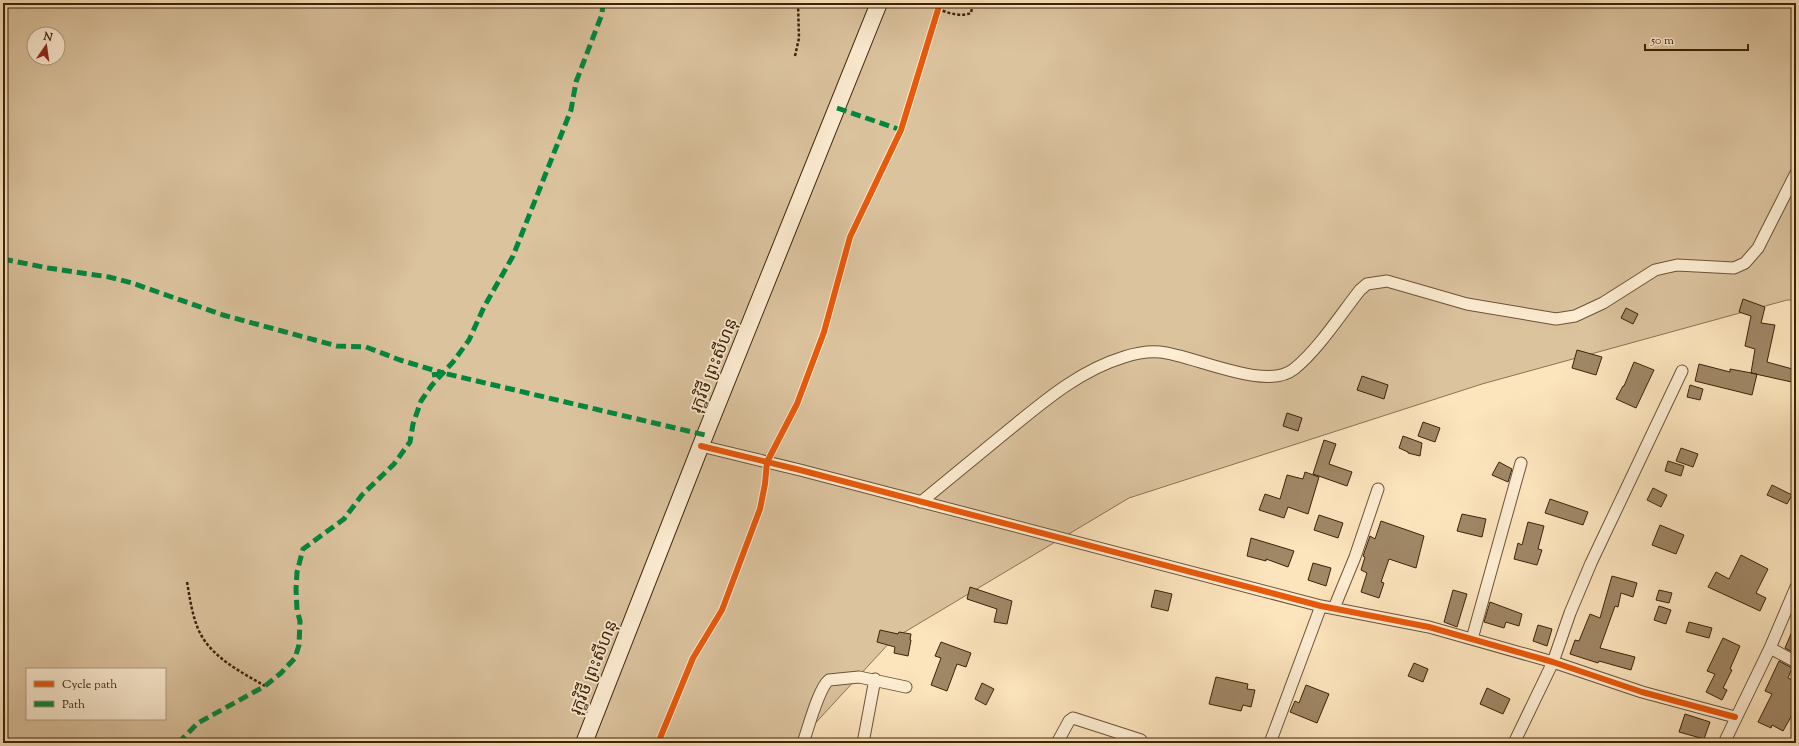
<svg xmlns="http://www.w3.org/2000/svg" width="1799" height="746" font-family="'Sorts Mill Goudy','Noto Sans Khmer',serif">
<rect width="100%" height="100%" fill="#fce4bc"/>
<filter id="stains"><feTurbulence type="fractalNoise" baseFrequency=".005" numOctaves="4"/><feColorMatrix values="0 0 0 0 .2 0 0 0 0 .09 0 0 0 0 .02 0 0 0 .5 -.17"/></filter>
<radialGradient id="worn" r=".72"><stop offset=".6" stop-color="#630" stop-opacity="0"/><stop offset="1" stop-color="#630" stop-opacity=".3"/></radialGradient>
<path fill="#dbc39e" stroke="#8c7354" fill-rule="evenodd" d="M3,3H1796V300H1787L1482,384L1129,498L893,639L797,743H3ZM34,34H58V58H34ZM27,669H165V719H27Z"/>
<path fill="#a08766" stroke="#3c2309" d="M1743,299L1765,307L1761,323L1775,325L1767,362L1796,370V383L1751,373L1755,349L1745,346L1751,316L1739,312Z
M1626,308L1638,314L1633,324L1621,318Z
M1577,350L1602,357L1596,375L1572,368Z
M1634,362L1654,370L1636,408L1616,399L1623,386H1624Z
M1699,364L1730,372V369L1757,374L1752,395L1695,381Z
M1362,376L1388,385L1384,399L1357,390Z
M1690,385L1703,389L1700,400L1687,397Z
M1287,413L1302,418L1298,431L1283,426Z
M1423,422L1440,428L1435,442L1418,436Z
M1403,436L1422,443L1420,456L1408,453V452L1399,448Z
M1324,440L1336,444L1329,464L1352,472L1347,486L1313,474Z
M1681,448L1698,454L1693,467L1676,461Z
M1668,461L1684,466L1681,476L1665,471Z
M1499,462L1512,469L1508,482L1492,475Z
M1305,472L1319,477L1308,514L1288,507L1284,518L1259,510L1265,494L1280,499L1287,475L1303,479Z
M1772,485L1792,495L1787,504L1767,495Z
M1653,488L1667,495L1661,507L1647,500Z
M1550,499L1588,512L1583,525L1545,513Z
M1462,514L1486,519L1482,537L1457,531Z
M1319,515L1343,523L1338,538L1314,530Z
M1381,521L1424,536L1416,568L1389,559L1381,582L1384,583L1379,598L1361,592L1367,573L1361,570L1365,557L1363,556L1370,536L1375,539Z
M1528,522L1544,526L1538,549L1542,550L1537,565L1514,559L1518,543L1522,545Z
M1660,525L1684,535L1676,554L1652,545Z
M1251,538L1294,551L1288,567L1266,559V561L1247,556Z
M1741,555L1768,569L1756,593L1766,598L1760,611L1708,587L1716,572L1729,579Z
M1313,563L1331,568L1326,586L1308,580Z
M1612,576L1637,583L1633,597L1621,593L1618,607L1615,606L1600,648L1635,657L1631,670L1599,661L1598,663L1570,654L1575,640L1579,641L1590,614L1600,618Z
M970,587L1012,601L1007,624L994,622L997,609L967,599Z
M1155,590L1172,594L1168,611L1151,607Z
M1453,590L1467,594L1457,627L1444,622Z
M1659,590L1672,593L1669,603L1656,600Z
M1490,602L1522,614L1519,626L1506,622L1504,628L1484,622Z
M1659,606L1671,610L1666,624L1654,620Z
M1689,622L1712,628L1709,638L1686,632Z
M1796,622V654L1785,648Z
M1538,625L1552,629L1547,646L1533,641Z
M880,630L898,634L899,632L911,634L910,640H911L908,656L894,653L895,647L877,642Z
M1723,638L1740,646L1730,669L1732,670L1723,688L1727,690L1722,700L1706,692L1715,674L1707,671Z
M941,642L971,653L966,667L957,664L947,691L931,685L941,658L935,656Z
M1779,661L1792,668L1788,678L1796,682V708L1783,731L1772,725L1771,728L1758,722L1772,694L1765,691Z
M1414,663L1428,669L1423,682L1408,676Z
M1216,677L1248,684L1247,689L1255,690L1251,707L1243,705L1241,711L1209,704Z
M982,683L994,689L986,705L975,699Z
M1306,685L1329,694L1317,723L1290,712L1295,701L1299,703Z
M1487,688L1510,699L1503,714L1480,704Z
M1685,714L1710,722L1704,739L1679,732Z"/>
<g fill="none" stroke-linecap="round" stroke-linejoin="round">
<g stroke="#6c5336" stroke-width="13">
<path id="street" d="M701,446L800,470L1321,606L1429,627L1553,662L1642,692L1735,717
M921,502C949,479 977,456 1005,433C1042,403 1078,371 1124,357C1136,353 1147,351 1160,352C1193,355 1266,392 1294,369C1318,350 1341,314 1360,290L1367,284L1387,281L1467,304L1556,319L1575,316L1603,303L1655,270L1677,265L1734,268L1745,263L1758,248L1796,173
M1334,608L1355,557L1378,489
M1472,639L1521,463
M1770,648L1796,662
M803,743C808,729 819,687 829,680L859,677L906,687
M863,743L875,679
M1057,743L1069,721L1073,718L1141,740
M1270,743L1321,606
M1514,743L1553,662L1570,613L1591,563L1682,371
M1724,743L1770,648L1796,587"/>
</g>
<g stroke="#3c2309" stroke-width="18">
<path id="secondary" d="M584,743L705,435L879,3"/>
</g>
<path stroke="#3c2309" stroke-width="2.5" stroke-dasharray="3 2" stroke-linecap="butt" d="M938,9C948,13 960,17 971,13L973,3
M795,56L799,38L798,3
M187,582C190,599 192,615 199,631C211,657 241,672 265,686"/>
<use href="#street" stroke="#fdedd3" stroke-width="11"/>
<use href="#secondary" stroke="#fdedd3" stroke-width="16"/>
<path stroke="#00873e" stroke-width="5" stroke-dasharray="10 5" stroke-linecap="butt" d="M837,108L901,130
M3,259L48,268L109,277L132,283L223,315L337,346L366,347L400,360L443,373
M432,375L443,373L705,435
M178,743L198,723L265,686L281,673L295,658L299,645L300,621L297,610L296,589L297,572L303,549L344,519L362,495L394,464L410,442L413,424L421,401L432,385L453,362L469,340L484,307L513,256L571,110L576,82L602,14L603,3"/>
<g stroke="#fdedd3" stroke-width="8">
<path id="cycleway" d="M701,446L800,470L1321,606L1429,627L1553,662L1642,692L1735,717
M658,743L693,658L722,610L760,509L765,484L767,462L797,404L824,332L850,237L901,130L940,3"/>
</g>
<use href="#cycleway" stroke="#e8590c" stroke-width="6"/>
</g>
<g text-anchor="middle" stroke-width="3.5" stroke-linejoin="round" paint-order="stroke">
<g font-size="17" fill="#3c2309" stroke="#fdedd3">
<text transform="translate(713 365) rotate(-68)" y="6">រុក្ខវិថី ព្រះសីហនុ</text>
<text transform="translate(593 667) rotate(-68)" y="6">រុក្ខវិថី ព្រះសីហនុ</text>
</g>
</g>
<rect width="1799" height="746" fill="none" stroke="#fce4bc" stroke-width="16"/>
<rect x="4" y="4" width="1791" height="738" fill="none" stroke="#3c2309" stroke-width="2"/>
<rect x="8" y="8" width="1783" height="730" fill="none" stroke="#3c2309"/>
<rect x="26" y="668" width="140" height="52" fill="#fdedd3" stroke="#b09c82"/>
<rect x="34" y="681" width="20" height="6" fill="#e8590c" stroke="#b09c82"/>
<text x="62" y="688" font-size="12" fill="#3c2309">Cycle path</text>
<rect x="34" y="701" width="20" height="6" fill="#00873e" stroke="#b09c82"/>
<text x="62" y="708" font-size="12" fill="#3c2309">Path</text>
<g transform="translate(46 46) rotate(13)"><circle r="19" fill="#fdedd3" stroke="#b09c82"/>
<path d="M0-3L7 15L0 10L-7 15Z" fill="#8f2418"/>
<text y="-6" font-size="11" font-weight="bold" text-anchor="middle" fill="#3c2309">N</text>
</g>
<path d="M1645 44v6h103v-6" fill="none" stroke="#3c2309" stroke-width="2"/>
<text x="1651" y="44" font-size="12" fill="#3c2309" stroke="#fdedd3" stroke-width="3" paint-order="stroke">50 m</text>
<rect width="100%" height="100%" filter="url(#stains)"/>
<rect width="100%" height="100%" fill="url(#worn)"/>
</svg>
